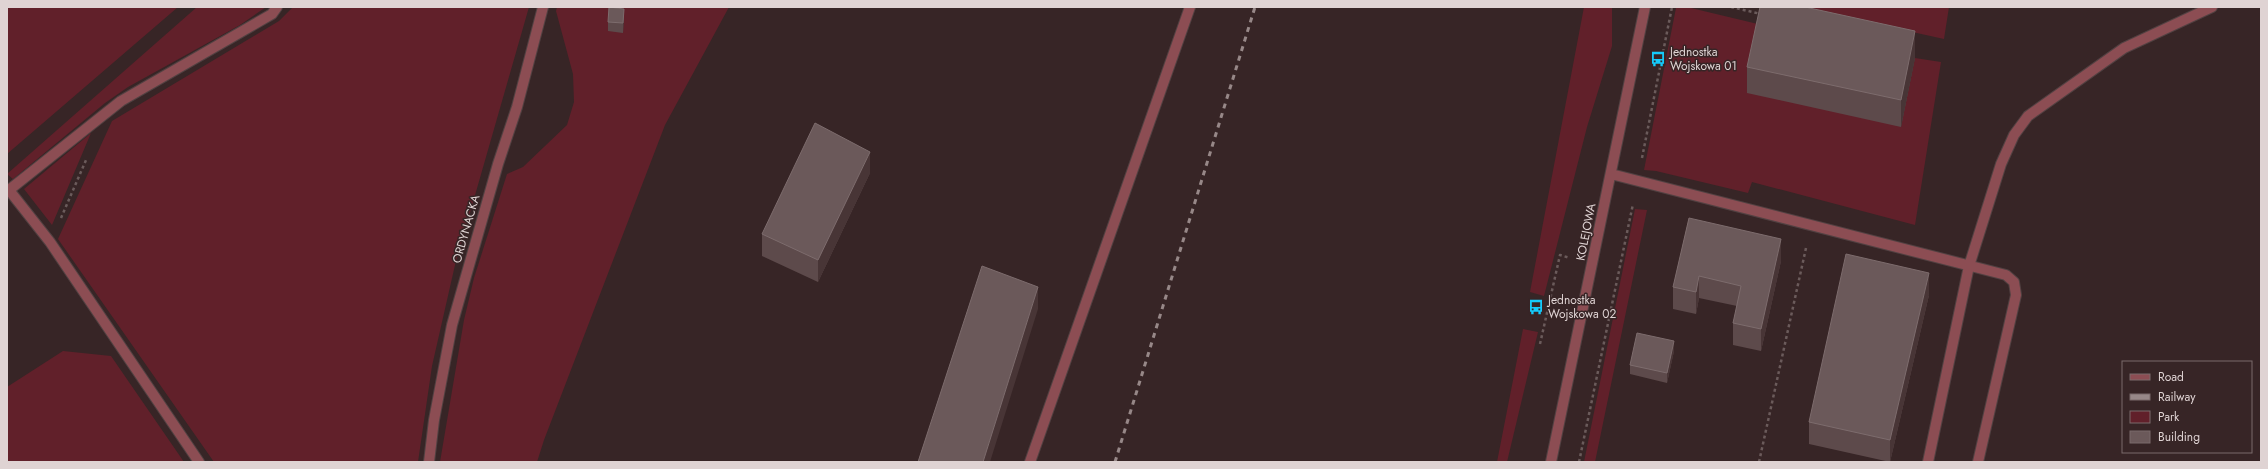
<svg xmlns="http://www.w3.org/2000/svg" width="2268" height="469" font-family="Jost,sans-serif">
<rect width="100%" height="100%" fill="#372526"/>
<path fill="#61202a" d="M7,7H178L7,154Z
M197,7H266L240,25L128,87L105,103L13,179L7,174Z
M293,7H529L455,265L432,366L418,462H214L58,239L112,121L279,21Z
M557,7H729L665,125L544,440L537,462H440L464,320L474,278L507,174L523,167L567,125L574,102L573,74L556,11Z
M1584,7H1612V46L1587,127L1544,296L1530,292Z
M1799,7H1949L1944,39Z
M1676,8H1691L1762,25L1901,126L1915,58L1941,62L1915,225L1752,182L1748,193L1656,171L1644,170Z
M91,133L52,225L24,189Z
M1635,209L1647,210L1595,462H1584Z
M1523,329L1538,332L1507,462H1497Z
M63,351L111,356L184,462H7V387Z"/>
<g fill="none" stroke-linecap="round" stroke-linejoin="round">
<g stroke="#524142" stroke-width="12">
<path id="minor" d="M1611,174L2006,275L2014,282L2016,295L1978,462
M199,462L50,242L9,190L121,101L272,14L277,7
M429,462L434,420L452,325L498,164L517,107L543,7
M1030,462L1190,7
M1551,462L1645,7
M1928,462L1969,266L2001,164L2014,135L2028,116L2124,48L2212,7"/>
</g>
<path stroke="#6b5b5b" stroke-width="2.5" stroke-dasharray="3 3" stroke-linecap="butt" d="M1731,7L1761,14
M1642,158L1672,7
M61,218L86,160
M1540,344L1560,255L1570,258
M1579,462L1633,204
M1759,462L1806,248"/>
<use href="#minor" stroke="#8c4d53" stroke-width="10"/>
<path stroke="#978888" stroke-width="3" stroke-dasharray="5 5" stroke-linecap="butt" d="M1115,462L1255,7"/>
</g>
<path fill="#5d4a4b" d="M624,18L623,33L608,31V22Z
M1915,58L1901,127L1747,93V67Z
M870,173L818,282L762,256V234Z
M1689,218L1781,261L1761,351L1733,345V323L1737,306L1699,298L1696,314L1673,309V287Z
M1929,295L1890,462L1809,444V422Z
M1674,351L1667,383L1630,374V365Z"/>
<path fill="#483536" d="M624,9V18L623,33V23Z
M1915,31V58L1901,127V100Z
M870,152V173L818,282V260Z
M1781,239V261L1761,351V329Z
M1929,273V295L1890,462V440Z
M1699,276V298L1696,314V292Z
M1038,287V309L990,462H983Z
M1674,341V351L1667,383V373Z"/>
<path fill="#6b595a" stroke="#7d6c6d" d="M609,7L624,9L623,23L608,22Z
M1760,7H1805L1915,31L1901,100L1747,67Z
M815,123L870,152L818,260L762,234Z
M1689,218L1781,239L1761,329L1733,323L1741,286L1699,276L1696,292L1673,287Z
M1846,254L1929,273L1890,440L1809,422Z
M982,266L1038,287L983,462H918Z
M1637,333L1674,341L1667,373L1630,365Z"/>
<defs>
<g id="bus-bare" transform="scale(1.2)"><path d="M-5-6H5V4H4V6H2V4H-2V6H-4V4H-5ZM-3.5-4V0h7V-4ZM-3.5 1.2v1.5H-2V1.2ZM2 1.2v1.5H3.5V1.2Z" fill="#15cafb" stroke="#372526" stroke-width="2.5" paint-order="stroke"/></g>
</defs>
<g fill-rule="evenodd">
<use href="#bus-bare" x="1658" y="59"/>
<use href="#bus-bare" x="1536" y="307"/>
</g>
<g text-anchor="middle" stroke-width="3" stroke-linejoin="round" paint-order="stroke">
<g font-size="12" fill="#dfd3d3" stroke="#372526" text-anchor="start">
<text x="1670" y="56">Jednostka<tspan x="1670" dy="14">Wojskowa 01</tspan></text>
<text x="1548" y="304">Jednostka<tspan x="1548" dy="14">Wojskowa 02</tspan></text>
</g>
<g font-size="12" fill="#dfd3d3" stroke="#372526">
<text transform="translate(466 229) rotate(-74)" y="4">ORDYNACKA</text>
<text transform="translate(1586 232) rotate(-79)" y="4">KOLEJOWA</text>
</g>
</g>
<rect width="2268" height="469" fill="none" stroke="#dfd3d3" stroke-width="16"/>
<rect x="2122" y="361" width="130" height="92" fill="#372526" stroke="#7a6b6b"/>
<rect x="2130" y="374" width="20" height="6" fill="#8c4d53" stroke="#7a6b6b"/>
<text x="2158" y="381" font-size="12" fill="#dfd3d3">Road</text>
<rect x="2130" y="394" width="20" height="6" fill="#978888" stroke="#7a6b6b"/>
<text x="2158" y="401" font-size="12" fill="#dfd3d3">Railway</text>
<rect x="2130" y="411" width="20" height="12" fill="#61202a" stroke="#7a6b6b"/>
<text x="2158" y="421" font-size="12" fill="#dfd3d3">Park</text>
<rect x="2130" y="431" width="20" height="12" fill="#6b595a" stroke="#7a6b6b"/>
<text x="2158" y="441" font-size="12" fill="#dfd3d3">Building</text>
</svg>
